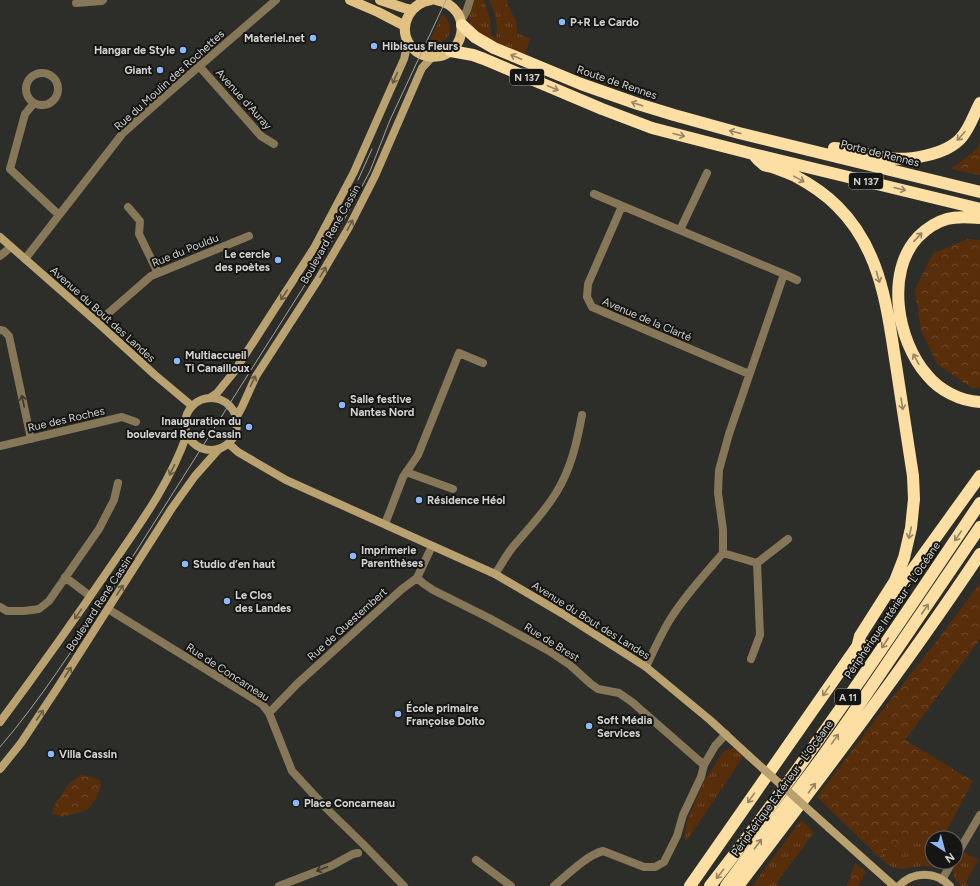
<svg xmlns="http://www.w3.org/2000/svg" width="980" height="886" font-family="Figtree,sans-serif">
<defs>
<pattern id="grass-tufts" width="24" height="20" patternUnits="userSpaceOnUse"><rect width="24" height="20" fill="#582d09"/><path d="M3 7l-1-3M5 7V3M7 7l1-3M15 17l-1-3M17 17v-4M19 17l1-3" fill="none" stroke="#6f4b2c"/></pattern>
<pattern id="forest-crowns" width="20" height="18" patternUnits="userSpaceOnUse"><rect width="20" height="18" fill="#582d09"/><path d="M2 6a3 3 0 1 1 6 0M12 15a3 3 0 1 1 6 0" fill="none" stroke="#6f4b2c"/></pattern>
</defs>
<rect width="100%" height="100%" fill="#2d2d2a"/>
<path fill="url(#grass-tufts)" d="M473,0H483C489,11 491,22 491,35L496,38C499,25 495,12 489,0H507L508,3L507,4L509,8H510L514,18L515,17L517,28V33L530,39L525,55C512,50 477,38 471,25C467,17 471,8 473,0Z
M442,14C458,27 449,47 429,43Z
M734,748L743,757L687,840L684,839L687,821L704,781L724,751Z
M801,820L814,832L778,881V886H752Z
M924,836L933,838H932V862H947L945,865L941,868C936,867 932,866 928,866C905,865 899,877 879,857L887,850L905,841Z
M963,852L978,860L966,882L968,886H961L954,877L953,870Z"/>
<path fill="url(#forest-crowns)" d="M980,141V175L951,169L977,149Z
M968,239L980,240V387L973,389L937,364L921,330L915,290L933,253Z
M980,583V639L905,740L973,781L943,838H933L924,836L905,841L887,850L879,857L817,797L885,707L943,633Z
M81,774L100,780L101,785L97,798L87,810L63,817L52,814L54,806L67,786Z
M855,863L866,872L858,886H847Z"/>
<g fill="none" stroke-linecap="round" stroke-linejoin="round">
<path stroke="#867759" stroke-width="8" d="M76,3L102,1L103,0
M461,21L467,10L470,0
M199,66L261,136L274,144
M26 89a16 16 0 1 1 32 0a16 16 0 1 1-32 0Z
M34,103L25,114L10,169L59,215
M594,194L784,274
M622,206L588,284L587,297L592,307L749,374
M128,207L140,221L139,234L158,273
M680,230L707,173
M0,256L11,247
M25,259L123,133L166,95L276,0
M98,323L105,316L151,276L249,236
M0,330L4,331L9,336L31,439
M0,446L122,417L136,422
M406,472L453,489
M385,524L403,477L418,455L459,353L483,363
M723,553L757,563L760,635L751,659
M757,563L788,539
M495,574C501,565 506,556 512,548C527,530 544,513 556,493C571,469 577,442 582,415
M65,577L90,596
M417,578L424,584L433,590L489,618L549,651L570,665L591,684L598,689L619,693L632,702L704,765
M0,607L7,611H24L39,609L49,601L99,529L114,500L118,483
M108,609L262,704L269,713L292,771L327,809L363,844L404,886
M646,667C654,650 661,634 671,618C686,594 705,574 723,553V530L718,493L719,470L729,434L784,274L797,280
M269,713L298,683L402,589L417,578L432,546
M956,856L980,815
M476,860L511,886
M942,880L952,862
M279,886L331,866L353,854L358,853
M554,886C567,875 587,855 603,851L644,867H655L664,862L677,836L683,815L701,777L704,765L715,746L726,734"/>
<path stroke="#b9a170" stroke-width="8" d="M0,237L98,323L155,375L192,406
M211,397L217,393L234,372L314,248L354,172L404,59L407,47L408,41
M185 424a26 26 0 1 1 52 0a26 26 0 1 1-52 0Z
M237,416L242,407L256,376L318,280L349,227L375,176L418,77L422,68L432,57
M229,444L238,452L286,480L495,574L563,614L646,667L710,720L749,756
M0,722C38,671 75,619 111,566C140,524 170,483 187,434
M0,769L21,743L58,687L172,508L195,476L218,450
M829,828L894,886
M899,886C913,871 936,871 950,886"/>
<path stroke="#e0c181" stroke-width="10" d="M350,0L378,12L405,26
M380,0L404,8L412,10
M431,0C411,3 399,24 408,42C412,49 419,55 427,56C465,64 477,7 436,0"/>
<path stroke="#fedfa3" stroke-width="12" d="M462,25L475,37L494,48L581,84L638,104L674,115L739,133L980,192
M451,51L473,55L484,59L602,109L652,128L753,154L980,209
M834,148C840,148 846,150 852,151C863,153 875,156 886,158C908,161 946,155 961,138C970,128 974,114 980,103
M753,154C756,158 760,162 764,165C767,166 772,167 775,168C782,171 789,173 795,176C810,184 825,194 837,206C881,249 887,308 896,365C902,402 907,439 913,476L914,499L911,528L904,558L895,581L860,636L857,648
M980,218C969,217 957,216 947,219C936,222 926,229 918,237C885,272 897,341 927,375C939,390 960,401 980,402
M895,594L980,476
M690,886L861,641
M710,886C806,763 893,633 980,503
M726,886L823,756L861,702L980,527
M738,886C821,777 904,668 980,554"/>
<path stroke="#a1a19f" stroke-width="1" d="M358,180L372,149
M0,747C41,699 75,646 109,594L327,250L344,220L370,171L390,120L446,0"/>
<path stroke="#b9a170" stroke-width="8" d="M749,756L829,828"/>
</g>
<defs><path id="oneway-shaft" d="M-6 0H5M1.5-3L5.5 0L1.5 3" fill="none" stroke-width="1.6" stroke-linecap="round" stroke-linejoin="round"/></defs>
<g stroke="#958463">
<use href="#oneway-shaft" transform="translate(516 57) rotate(-157)"/>
<use href="#oneway-shaft" transform="translate(553 88) rotate(23)"/>
<use href="#oneway-shaft" transform="translate(637 104) rotate(-162)"/>
<use href="#oneway-shaft" transform="translate(735 132) rotate(-166)"/>
<use href="#oneway-shaft" transform="translate(679 135) rotate(14)"/>
<use href="#oneway-shaft" transform="translate(961 136) rotate(132)"/>
<use href="#oneway-shaft" transform="translate(799 179) rotate(29)"/>
<use href="#oneway-shaft" transform="translate(900 189) rotate(14)"/>
<use href="#oneway-shaft" transform="translate(918 237) rotate(-47)"/>
<use href="#oneway-shaft" transform="translate(878 277) rotate(74)"/>
<use href="#oneway-shaft" transform="translate(916 359) rotate(-118)"/>
<use href="#oneway-shaft" transform="translate(902 404) rotate(81)"/>
<use href="#oneway-shaft" transform="translate(910 533) rotate(102)"/>
<use href="#oneway-shaft" transform="translate(958 536) rotate(124)"/>
<use href="#oneway-shaft" transform="translate(925 609) rotate(-56)"/>
<use href="#oneway-shaft" transform="translate(885 643) rotate(124)"/>
<use href="#oneway-shaft" transform="translate(826 691) rotate(125)"/>
<use href="#oneway-shaft" transform="translate(835 739) rotate(-55)"/>
<use href="#oneway-shaft" transform="translate(812 788) rotate(-53)"/>
<use href="#oneway-shaft" transform="translate(751 798) rotate(125)"/>
<use href="#oneway-shaft" transform="translate(758 844) rotate(-53)"/>
<use href="#oneway-shaft" transform="translate(720 874) rotate(128)"/>
</g>
<g stroke="#675b42">
<use href="#oneway-shaft" transform="translate(395 78) rotate(114)"/>
<use href="#oneway-shaft" transform="translate(350 225) rotate(-62)"/>
<use href="#oneway-shaft" transform="translate(323 272) rotate(-59)"/>
<use href="#oneway-shaft" transform="translate(284 295) rotate(123)"/>
<use href="#oneway-shaft" transform="translate(253 381) rotate(-64)"/>
<use href="#oneway-shaft" transform="translate(172 470) rotate(116)"/>
<use href="#oneway-shaft" transform="translate(120 590) rotate(-57)"/>
<use href="#oneway-shaft" transform="translate(78 614) rotate(125)"/>
<use href="#oneway-shaft" transform="translate(68 672) rotate(-57)"/>
<use href="#oneway-shaft" transform="translate(40 715) rotate(-56)"/>
</g>
<g stroke="#3d372c">
<use href="#oneway-shaft" transform="translate(23 401) rotate(-102)"/>
<use href="#oneway-shaft" transform="translate(322 869) rotate(159)"/>
</g>
<g fill="#8cb9fc" stroke="#151514" stroke-width="1.5">
<circle cx="562" cy="22" r="4"/>
<circle cx="313" cy="38" r="4"/>
<circle cx="374" cy="46" r="4"/>
<circle cx="183" cy="50" r="4"/>
<circle cx="160" cy="70" r="4"/>
<circle cx="278" cy="260" r="4"/>
<circle cx="177" cy="361" r="4"/>
<circle cx="342" cy="405" r="4"/>
<circle cx="249" cy="427" r="4"/>
<circle cx="419" cy="500" r="4"/>
<circle cx="353" cy="556" r="4"/>
<circle cx="185" cy="564" r="4"/>
<circle cx="227" cy="601" r="4"/>
<circle cx="398" cy="714" r="4"/>
<circle cx="589" cy="726" r="4"/>
<circle cx="51" cy="754" r="4"/>
<circle cx="296" cy="803" r="4"/>
</g>
<g text-anchor="middle" stroke-width="4" stroke-linejoin="round" paint-order="stroke">
<g fill="#151514" stroke="#9a9a98" stroke-width="1">
<rect x="510" y="69" width="34" height="16" rx="3"/>
<rect x="849" y="173" width="34" height="16" rx="3"/>
<rect x="835" y="689" width="26" height="16" rx="3"/>
</g>
<g font-size="10" font-weight="bold" fill="#d3d3d1">
<text x="527" y="81">N 137</text>
<text x="866" y="185">N 137</text>
<text x="848" y="701">A 11</text>
</g>
<g font-size="11" font-weight="bold" fill="#d3d3d1" stroke="#151514" text-anchor="start">
<text x="570" y="26">P+R Le Cardo</text>
<text x="305" y="42" text-anchor="end">Materiel.net</text>
<text x="382" y="50">Hibiscus Fleurs</text>
<text x="175" y="54" text-anchor="end">Hangar de Style</text>
<text x="152" y="74" text-anchor="end">Giant</text>
<text x="270" y="258" text-anchor="end">Le cercle<tspan x="270" dy="13">des poètes</tspan></text>
<text x="185" y="359">Multiaccueil<tspan x="185" dy="13">Ti Canailloux</tspan></text>
<text x="350" y="403">Salle festive<tspan x="350" dy="13">Nantes Nord</tspan></text>
<text x="241" y="425" text-anchor="end">Inauguration du<tspan x="241" dy="13">boulevard René Cassin</tspan></text>
<text x="427" y="504">Résidence Héol</text>
<text x="361" y="554">Imprimerie<tspan x="361" dy="13">Parenthèses</tspan></text>
<text x="193" y="568">Studio d’en haut</text>
<text x="235" y="599">Le Clos<tspan x="235" dy="13">des Landes</tspan></text>
<text x="406" y="712">École primaire<tspan x="406" dy="13">Françoise Dolto</tspan></text>
<text x="597" y="724">Soft Média<tspan x="597" dy="13">Services</tspan></text>
<text x="59" y="758">Villa Cassin</text>
<text x="304" y="807">Place Concarneau</text>
</g>
<g font-size="11" fill="#d3d3d1" stroke="#151514">
<text transform="translate(169 80) rotate(-42)" y="4">Rue du Moulin des Rochettes</text>
<text transform="translate(617 82) rotate(19)" y="4">Route de Rennes</text>
<text transform="translate(244 99) rotate(48)" y="4">Avenue d'Auray</text>
<text transform="translate(880 153) rotate(14)" y="4">Porte de Rennes</text>
<text transform="translate(330 234) rotate(-61)" y="4">Boulevard René Cassin</text>
<text transform="translate(185 250) rotate(-22)" y="4">Rue du Pouldu</text>
<text transform="translate(103 314) rotate(42)" y="4">Avenue du Bout des Landes</text>
<text transform="translate(647 319) rotate(23)" y="4">Avenue de la Clarté</text>
<text transform="translate(66 419) rotate(-13)" y="4">Rue des Roches</text>
<text transform="translate(99 603) rotate(-57)" y="4">Boulevard René Cassin</text>
<text transform="translate(892 610) rotate(-56)" y="4">Périphérique Intérieur - L’Océane</text>
<text transform="translate(591 620) rotate(32)" y="4">Avenue du Bout des Landes</text>
<text transform="translate(347 624) rotate(-42)" y="4">Rue de Questembert</text>
<text transform="translate(552 642) rotate(32)" y="4">Rue de Brest</text>
<text transform="translate(228 672) rotate(33)" y="4">Rue de Concarneau</text>
<text transform="translate(782 788) rotate(-54)" y="4">Périphérique Extérieur - L’Océane</text>
</g>
</g>
<g transform="translate(944 850) rotate(144)"><circle r="19" fill="#151514" stroke="#616160"/>
<path d="M0-3L7 15L0 10L-7 15Z" fill="#8cb9fc"/>
<text y="-6" font-size="11" font-weight="bold" text-anchor="middle" fill="#d3d3d1">N</text>
</g>
</svg>
